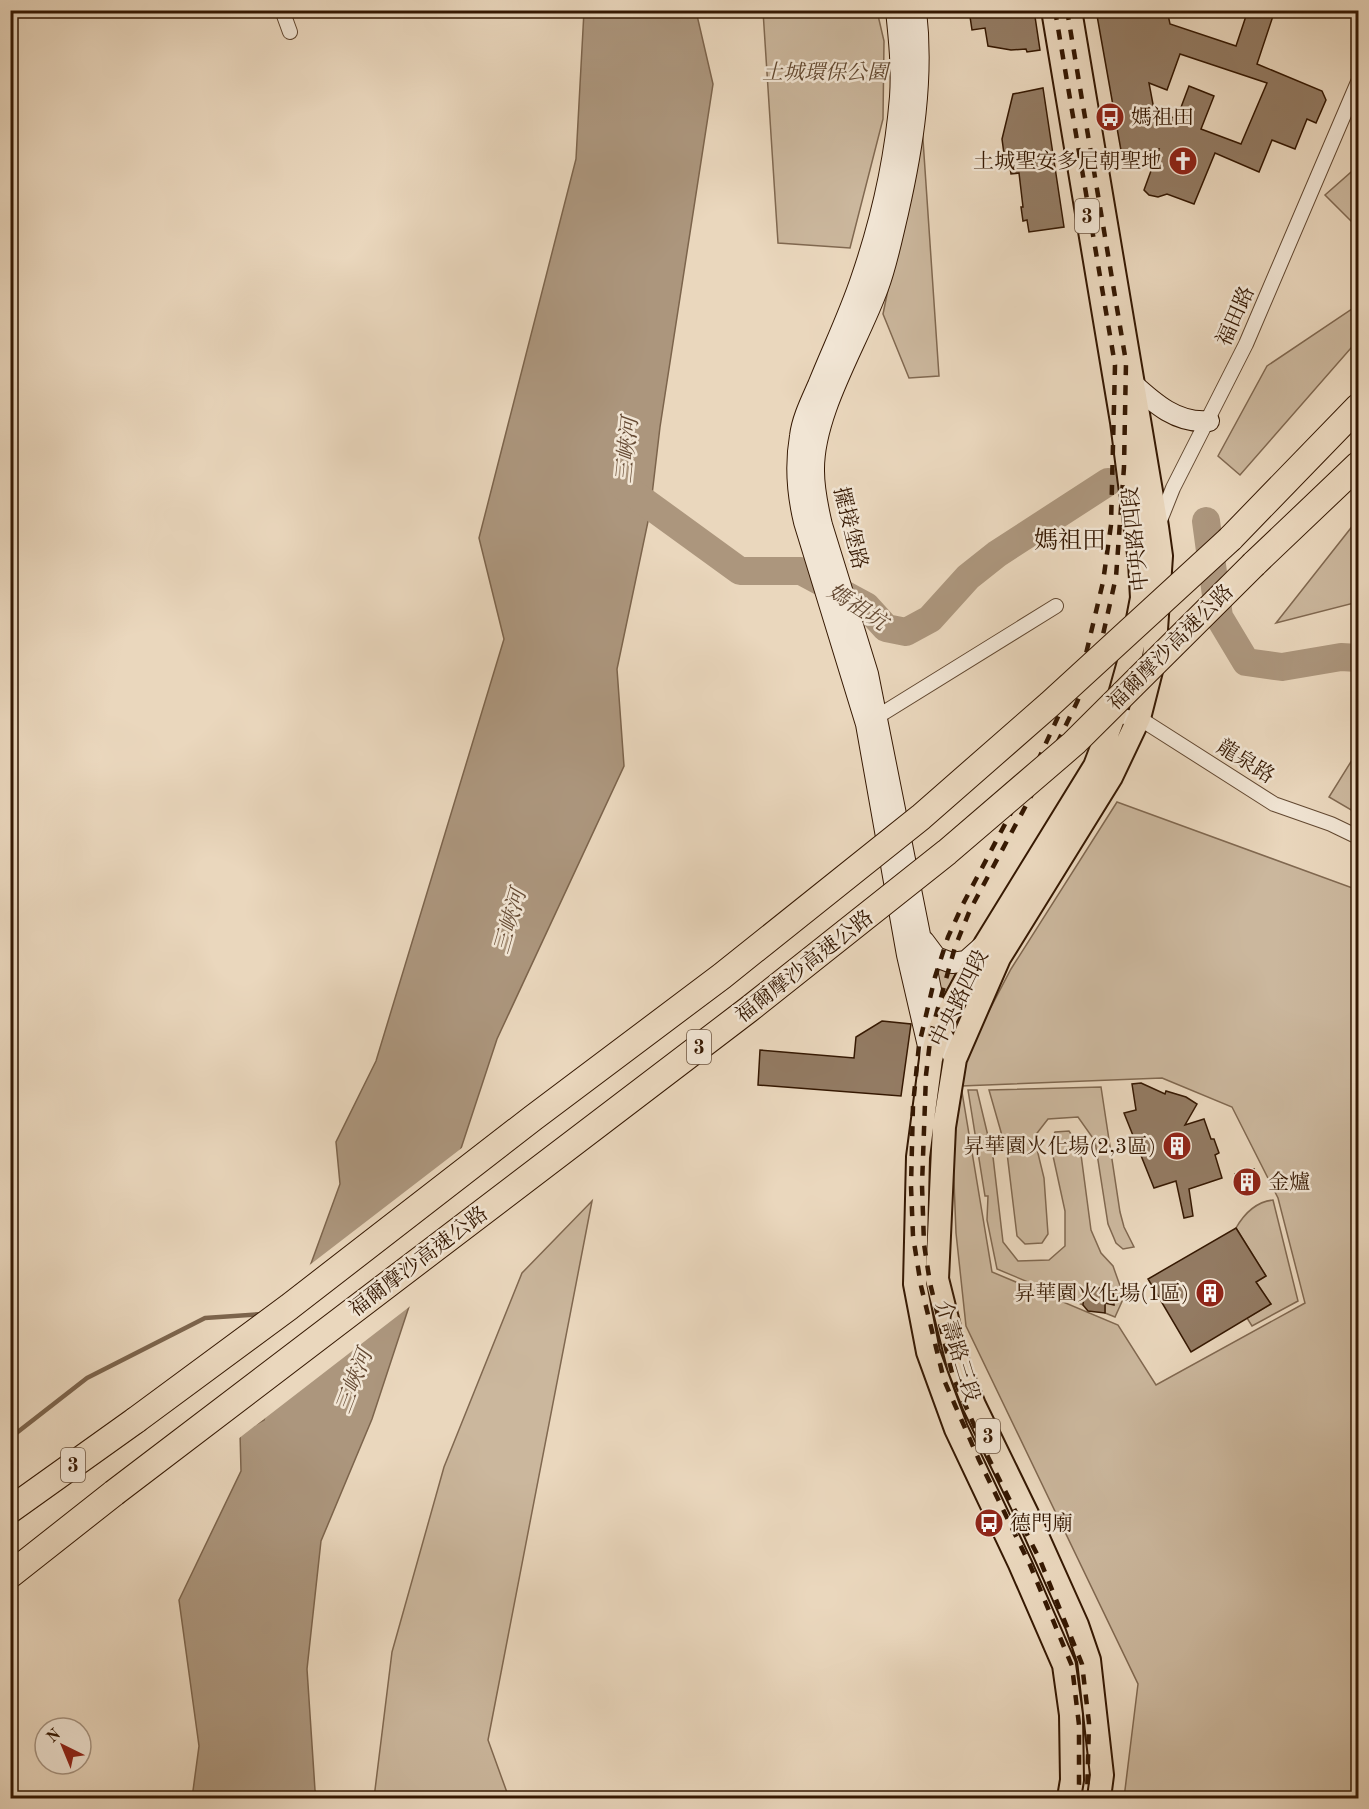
<svg xmlns="http://www.w3.org/2000/svg" width="1369" height="1809" font-family="'Old Standard TT','Noto Serif TC',serif">
<rect width="100%" height="100%" fill="#ead7bd"/>
<filter id="stains"><feTurbulence type="fractalNoise" baseFrequency=".00333" numOctaves="4"/><feColorMatrix values="0 0 0 0 .2 0 0 0 0 .09 0 0 0 0 .02 0 0 0 .5 -.17"/></filter>
<radialGradient id="worn" r=".72"><stop offset=".6" stop-color="#630" stop-opacity="0"/><stop offset="1" stop-color="#630" stop-opacity=".3"/></radialGradient>
<path fill="#cbb79d" stroke="#806850" stroke-width="1.5" fill-rule="evenodd" d="M763,11H877L884,41L883,119L850,248L778,243Z
M922,125L939,376L909,378L883,314Z
M1358,166V228L1325,195Z
M1358,305V340L1240,475L1218,456L1267,366Z
M1358,519V602L1276,623Z
M1357,752L1358,754V814L1329,797Z
M1117,802L1358,890V1798H1124L1138,1684L966,1326L956,1233L952,1130L960,1066L1011,969ZM1162,1078L1232,1107L1278,1198L1305,1303L1156,1385L1118,1325L992,1272L961,1086Z
M937,966L959,968L941,1002Z
M1101,1087L1120,1212L1124,1227L1134,1247L1123,1249L1116,1243L1108,1224L1095,1141L1078,1117L1048,1119L1034,1137L1044,1178L1048,1234L1042,1243L1025,1244L1017,1236L1007,1153L989,1090Z
M968,1090H977L993,1157L1003,1242L1018,1261L1049,1260L1065,1246V1211L1050,1142L1055,1132L1069,1131L1080,1147L1091,1230L1101,1253L1113,1266L1124,1297L1115,1317L1105,1313V1303L1114,1304L1113,1290L1085,1286L1083,1305L997,1269L987,1220L988,1196H985Z
M1273,1200L1298,1301L1252,1326L1247,1318L1271,1304L1256,1282L1266,1276L1236,1228C1244,1214 1255,1202 1273,1200Z
M592,1201L488,1740L509,1798H374L392,1652L444,1467L522,1273Z"/>
<path fill="#ac967d" stroke="#7c644c" stroke-width="1.5" d="M584,11H696L713,84L660,427L650,512L617,669L624,766L497,1039L372,1419L321,1541L307,1669L315,1790L318,1798H192L199,1746L179,1600L241,1471L240,1433L264,1420L297,1302L340,1184L336,1142L376,1061L504,639L479,538L576,159Z"/>
<path fill="#ead7bd" d="M467,1144L413,1304L238,1439V1430L261,1418L294,1302L307,1267Z"/>
<g fill="none" stroke-linecap="round" stroke-linejoin="round">
<path stroke="#7c644c" stroke-width="4.5" d="M10,1438L87,1378L205,1318L263,1314"/>
<path stroke="#ac967d" stroke-width="28" d="M623,486L740,571H801L866,606L886,628L906,632L930,619L968,577L997,554L1108,482
M1206,521L1219,617L1246,662L1282,667L1341,657L1358,658"/>
</g>
<path fill="#937b63" stroke="#351802" stroke-width="1.5" fill-rule="evenodd" d="M969,10H1034L1040,50L1027,52L1026,49L1011,50L988,46L985,28L972,30Z
M1096,10H1167L1170,24L1236,46L1248,10H1275L1257,64L1322,91L1326,100L1316,123L1307,119L1295,149L1272,140L1259,172L1215,153L1194,204L1167,194L1158,197L1149,195L1144,190L1159,149L1122,156ZM1180,54L1267,83L1241,144L1201,129L1214,96L1189,86L1177,118L1155,115L1149,83L1167,90Z
M1043,88L1064,227L1029,232L1027,220L1023,221L1021,207H1023L1019,173L1011,174L1009,160L1005,161L1002,139L1013,94Z
M882,1021L911,1024L901,1096L758,1085L760,1050L854,1058L856,1037Z
M1141,1083L1165,1094L1166,1091L1186,1097L1197,1104L1185,1125L1204,1119L1211,1139H1214L1219,1153L1215,1155L1222,1178L1189,1189L1193,1216L1184,1218L1176,1181L1154,1188L1124,1113L1136,1110L1132,1084Z
M1254,1169L1258,1190L1240,1194L1235,1174Z
M1236,1228L1266,1276L1256,1282L1271,1304L1191,1352L1148,1279Z
M1085,1286L1113,1290L1114,1305L1105,1303V1313L1088,1311L1083,1305Z"/>
<g fill="none" stroke-linecap="round" stroke-linejoin="round">
<g stroke="#624831" stroke-width="16">
<path id="street" d="M282,10L290,32
M1159,523L1173,488L1246,344L1358,82
M1114,716L1139,718L1274,804L1331,824L1358,837
M872,720L1056,606"/>
</g>
<g stroke="#351802" stroke-width="22">
<path id="secondary" d="M896,10C899,39 902,68 900,97C895,159 881,221 861,279C849,315 832,350 818,385C811,401 802,419 800,436C795,465 797,493 804,522L866,724L907,955L931,1059
M916,10C924,78 913,147 898,213C892,238 887,264 878,288C858,343 813,413 814,471C814,490 818,508 822,525L868,674L939,1030L955,1059
M1132,383C1154,403 1177,424 1209,421
M924,941L936,957L952,963L966,961L984,945"/>
</g>
<g stroke="#351802" stroke-width="26">
<path id="primary" d="M1053,10L1122,422L1140,562L1142,598L1131,655L1114,716L1095,766L986,943L939,1030L931,1059L918,1157L915,1284L928,1352L956,1429L1020,1564L1064,1665L1071,1715L1072,1780L1069,1798
M1070,10L1157,527L1161,556L1154,659L1139,718L1111,777L999,958L955,1059L944,1127L937,1279L959,1367L974,1405L1029,1518L1077,1625L1089,1660L1102,1775L1099,1798"/>
</g>
<g stroke="#351802" stroke-width="28">
<path id="highway" d="M1230,539L1358,407
M1254,564L1358,465
M10,1510L136,1420
M10,1575L114,1493"/>
</g>
<use href="#street" stroke="#f1e5d4" stroke-width="14"/>
<use href="#secondary" stroke="#f1e5d4" stroke-width="20"/>
<use href="#primary" stroke="#ead7bd" stroke-width="22"/>
<use href="#highway" stroke="#ead7bd" stroke-width="26"/>
<path stroke="#351802" stroke-width="4.5" stroke-dasharray="10 10" stroke-linecap="butt" d="M1055,10L1115,365L1111,525L1103,582L1085,658L1035,767L963,904L948,937L935,977L919,1045L913,1105L911,1186L913,1236L921,1286L944,1380L979,1460L1030,1565L1072,1666L1079,1725V1784L1077,1798
M1067,10L1126,362L1124,467L1116,577L1100,648L1077,702L1038,783L970,910L955,947L931,1033L926,1075L922,1185L924,1244L930,1283L953,1377L988,1457L1040,1560L1082,1664L1089,1723L1087,1798"/>
<g stroke="#351802" stroke-width="28" stroke-linecap="butt">
<path id="highway-bridge" d="M136,1420L289,1307L533,1118L722,976L921,817L1050,704L1230,539
M114,1493L748,1010L947,852L1074,743L1254,564"/>
</g>
<use href="#highway-bridge" stroke="#ead7bd" stroke-width="26"/>
</g>
<defs>
<g id="bus-disc" transform="scale(1.5)"><circle r="9.5" fill="#8f2418" stroke="#f1e5d4"/><path d="M-5-6H5V4H4V6H2V4H-2V6H-4V4H-5ZM-3.5-4V0h7V-4ZM-3.5 1.2v1.5H-2V1.2ZM2 1.2v1.5H3.5V1.2Z" fill="#fff"/></g>
<g id="church-disc" transform="scale(1.5)"><circle r="9.5" fill="#8f2418" stroke="#f1e5d4"/><path d="M-1.2-6h2.4v3.5h3.3v2.4h-3.3V6h-2.4V-.1h-3.3v-2.4h3.3Z" fill="#fff"/></g>
<g id="building-disc" transform="scale(1.5)"><circle r="9.5" fill="#8f2418" stroke="#f1e5d4"/><path d="M-4-6H4V6H1V3H-1V6H-4ZM-2.5-4.3h1.7v1.8h-1.7ZM.8-4.3h1.7v1.8H.8ZM-2.5-1h1.7V.8h-1.7ZM.8-1h1.7V.8H.8Z" fill="#fff"/></g>
</defs>
<g fill-rule="evenodd">
<use href="#bus-disc" x="1110" y="117"/>
<use href="#church-disc" x="1183" y="161"/>
<use href="#building-disc" x="1177" y="1146"/>
<use href="#building-disc" x="1247" y="1182"/>
<use href="#building-disc" x="1210" y="1293"/>
<use href="#bus-disc" x="989" y="1523"/>
</g>
<g text-anchor="middle" stroke-width="5" stroke-linejoin="round" paint-order="stroke">
<g fill="#f1e5d4" stroke="#6d5641" stroke-width="1.5">
<rect x="1075" y="199" width="24" height="34" rx="4.5"/>
<rect x="687" y="1030" width="24" height="34" rx="4.5"/>
<rect x="976" y="1419" width="24" height="34" rx="4.5"/>
<rect x="61" y="1448" width="24" height="34" rx="4.5"/>
</g>
<g font-size="20" font-weight="bold" fill="#351802">
<text x="1087" y="223">3</text>
<text x="699" y="1054">3</text>
<text x="988" y="1443">3</text>
<text x="73" y="1472">3</text>
</g>
<g font-size="21" font-style="italic" fill="#624830" stroke="#f1e5d4">
<text x="825" y="79">土城環保公園</text>
</g>
<g font-size="21" fill="#351802" stroke="#f1e5d4" text-anchor="start">
<text x="1131" y="124">媽祖田</text>
<text x="1162" y="168" text-anchor="end">土城聖安多尼朝聖地</text>
<text x="1156" y="1153" text-anchor="end">昇華園火化場(2,3區)</text>
<text x="1268" y="1189">金爐</text>
<text x="1189" y="1300" text-anchor="end">昇華園火化場(1區)</text>
<text x="1010" y="1530">德門廟</text>
</g>
<g font-size="21" fill="#351802" stroke="#f1e5d4">
<text transform="translate(1235 316) rotate(-66)" y="7">福田路</text>
<text transform="translate(851 528) rotate(76)" y="7">擺接堡路</text>
<text transform="translate(1135 539) rotate(-96)" y="7">中央路四段</text>
<text transform="translate(1170 647) rotate(-45)" y="7">福爾摩沙高速公路</text>
<text transform="translate(1246 761) rotate(32)" y="7">龍泉路</text>
<text transform="translate(804 966) rotate(-38)" y="7">福爾摩沙高速公路</text>
<text transform="translate(959 998) rotate(-64)" y="7">中央路四段</text>
<text transform="translate(418 1261) rotate(-37)" y="7">福爾摩沙高速公路</text>
<text transform="translate(958 1351) rotate(73)" y="7">介壽路三段</text>
</g>
<g font-size="22" font-style="italic" fill="#654a33" stroke="#f1e5d4">
<text transform="translate(626 450) rotate(-84)" y="8">三峽河</text>
<text transform="translate(858 606) rotate(33)" y="8">媽祖坑</text>
<text transform="translate(509 921) rotate(-74)" y="8">三峽河</text>
<text transform="translate(353 1381) rotate(-69)" y="8">三峽河</text>
</g>
<g font-size="24" fill="#351802" stroke="#f1e5d4">
<text x="1070" y="548">媽祖田</text>
</g>
</g>
<rect width="1369" height="1809" fill="none" stroke="#ead7bd" stroke-width="36"/>
<rect x="12" y="12" width="1345" height="1785" fill="none" stroke="#351802" stroke-width="3"/>
<rect x="18" y="18" width="1333" height="1773" fill="none" stroke="#351802" stroke-width="1.5"/>
<g transform="translate(63 1746) rotate(317)"><circle r="28" fill="#f1e5d4" stroke="#a69380" stroke-width="1.5"/>
<path d="M0-4.5L10 22L0 15L-10 22Z" fill="#8f2418"/>
<text y="-9" font-size="16" font-weight="bold" text-anchor="middle" fill="#351802">N</text>
</g>
<rect width="100%" height="100%" filter="url(#stains)"/>
<rect width="100%" height="100%" fill="url(#worn)"/>
</svg>
